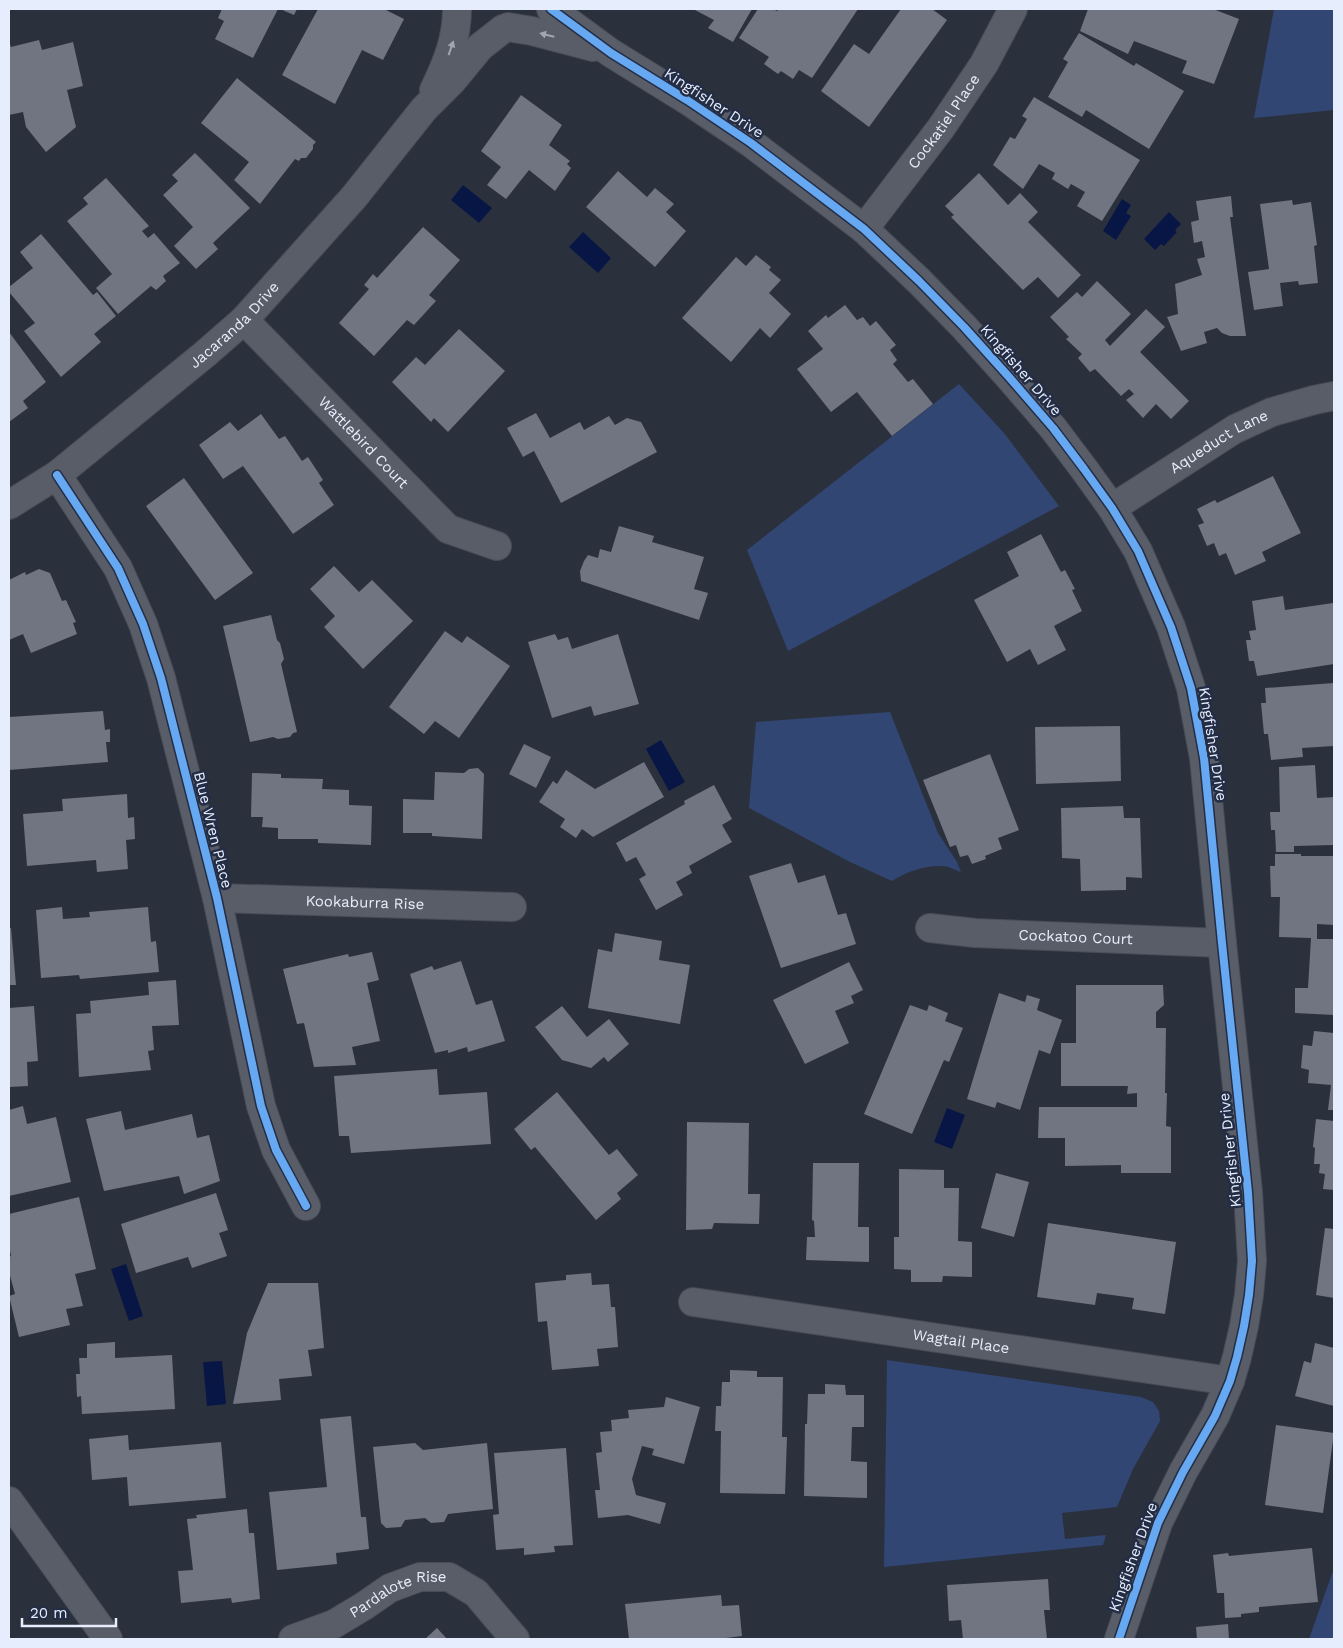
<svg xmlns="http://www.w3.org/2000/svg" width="1343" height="1648" font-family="'Work Sans',sans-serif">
<rect width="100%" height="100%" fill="#2b303d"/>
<path fill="#314673" d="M1274,9H1334V110L1254,118Z
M959,384L1004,433L1059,506L788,651L747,550Z
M890,712L938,833L957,862L961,872C955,870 948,866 942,866C925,865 906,872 892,881L850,862L749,808L756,722Z
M887,1360L1141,1397L1153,1402L1159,1411L1160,1421L1133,1469L1117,1507L1062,1513L1065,1539L1106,1535L1103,1545L884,1567Z
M1334,1568V1639H1309Z"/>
<path fill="#081646" d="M463,185L492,208L479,223L451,200Z
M1122,199L1131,205L1126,213L1131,216L1116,240L1103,231Z
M1169,212L1181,224L1175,230L1177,232L1164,246L1161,244L1155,250L1144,239Z
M583,232L611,258L598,273L569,247Z
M661,740L685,782L669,791L646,749Z
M947,1108L965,1115L952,1149L934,1142Z
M126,1264L143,1316L129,1321L111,1269Z
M222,1361L226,1404L207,1406L203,1362Z"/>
<path fill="#707581" d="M222,9H278L253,58L215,39L224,21L218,18Z
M280,9H297L294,15Z
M318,9H384L404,19L383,60L362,50L335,104L282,75Z
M693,9H752L733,42L708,28L714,20Z
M758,9H773L777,11L779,9H858L812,78L799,70L793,79L781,71L778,74L764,64L769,57L739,38Z
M901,9H932L947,20L869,127L821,91L854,44L869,54Z
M1088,9H1213L1239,19L1214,84L1182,73L1187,61L1134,41L1128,54L1080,31Z
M1079,33L1134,66L1136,63L1184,91L1149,149L1086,110L1082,117L1048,97L1068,62L1063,59Z
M39,40L42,50L73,42L83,86L67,90L76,127L46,152L26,127L23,112L9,115V41L11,47Z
M237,78L316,142L313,145V149L306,158H301L299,161L295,159L260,204L234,180L249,162L201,123Z
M521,95L562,125L549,145L570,161L567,164L571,168L555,191L529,170L506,199L487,185L501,167L481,151Z
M1034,97L1140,160L1102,221L1077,206L1085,192L1071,184L1068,189L1052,179L1055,173L1039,164L1023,189L993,165L1010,137L1015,139L1027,119L1022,116Z
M195,153L250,208L213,243L218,249L196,269L174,246L193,227L163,195L178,181L172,175Z
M618,171L647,197L655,188L674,204L666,212L686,231L655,267L586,207Z
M979,173L1008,205L1020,193L1038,212L1028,222L1081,275L1058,298L1038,277L1023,290L951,217L954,215L945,206Z
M106,178L149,226L142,231L148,238L154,233L180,263L163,276L166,281L156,290L151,286L118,314L96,288L112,274L67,221L88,204L83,198Z
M1231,196L1233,217H1230L1246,336H1230L1222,333L1217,328L1204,332L1207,343L1181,351L1167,317L1178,314L1175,284L1202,275L1197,259L1205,257L1202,241L1194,243L1191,222L1199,220L1196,201Z
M1292,200L1293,205L1311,202L1317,245L1314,246L1318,283L1299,285L1298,281L1280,283L1283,306L1254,310L1248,272L1269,269L1260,204Z
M423,227L460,260L429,295L436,301L414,325L407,320L374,356L339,323L369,289L364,285L373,274L377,278Z
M41,234L93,295L97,292L116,316L94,334L101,342L61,377L24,331L35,323L9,292V287L33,268L20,252Z
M756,255L771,267L769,270L781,280L769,293L791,314L770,338L760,328L731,362L682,318L736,257L746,266Z
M1097,281L1131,314L1105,340L1110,346L1146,309L1165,327L1140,352L1189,401L1171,419L1156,404L1143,418L1126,400L1134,394L1129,389L1121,396L1095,369L1090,372L1078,358L1082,354L1066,339L1069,337L1050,317L1077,292L1082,297Z
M845,305L857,320L863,317L870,326L876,321L896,345L890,350L897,360L893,364L908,382L913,379L933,404L892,436L857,392L831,412L797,369L823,349L808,331L826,315L828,318Z
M459,329L505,371L448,432L434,418L431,422L392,382L416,357L425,365Z
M9,332L46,382L23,401L28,408L9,422Z
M536,413L550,438L580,422L584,430L609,416L615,425L627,418L641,422L657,452L561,503L534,451L523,457L507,428Z
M261,414L279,439L285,436L302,461L308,457L323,480L319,483L334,505L293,534L243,466L223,479L199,445L230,422L238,431Z
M1273,476L1301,533L1262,552L1266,561L1235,575L1226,553L1219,556L1214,543L1207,546L1198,525L1204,523L1197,509L1215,500L1217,503Z
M184,478L253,573L215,600L146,506Z
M619,526L654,536L652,542L704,557L694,589L708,593L699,620L581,581L580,571L584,561L588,555L598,558L600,549L611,552Z
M1041,534L1061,572L1065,570L1075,589L1072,590L1082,611L1054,626L1066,650L1038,665L1030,649L1007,662L974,600L1019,576L1007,552Z
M334,566L359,592L372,580L413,621L363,669L324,627L335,616L310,589Z
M39,569L50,573L62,601L66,600L76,622L73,623L77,634L31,653L23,634L9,640V580L25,572L26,575Z
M1283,596L1285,610L1333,603L1334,664L1257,676L1254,661H1249L1246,640H1251L1249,631L1256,630L1252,601Z
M271,615L277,640L280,643L284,659L281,664L297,732L293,733L290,737L278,739L273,737L250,742L223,626Z
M445,631L462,643L467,636L510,666L459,738L435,721L424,734L389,707Z
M555,634L558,640L568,637L572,649L618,634L639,704L594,716L591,706L552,718L528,642Z
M1334,683V746L1302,748L1303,757L1271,760L1268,734H1264L1261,703H1266L1265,688Z
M103,711L105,730L110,729V742H106L108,762L9,770V717Z
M1120,726L1121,781L1036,784L1035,727Z
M524,744L551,757L536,788L509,774Z
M990,754L1019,830L998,838L1002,849L985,856L986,859L972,864L968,855L960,857L956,845L950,847L923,780Z
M644,762L664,797L593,837L582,829L576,838L560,827L565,819L539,802L553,781L557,784L566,770L595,789Z
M1315,765L1317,798L1334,797V845L1294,846V852H1276L1275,830H1271L1270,812H1280L1279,767Z
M478,768L484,774L482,839L432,836V833H403V799L434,800L435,772L464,773L469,769Z
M252,773L281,774V778L323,779L322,789L349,790V805L372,806L371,845L318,843V839H278V828L262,827L263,817H251Z
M714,785L732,819L722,825L732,842L689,866L692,873L676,882L683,895L656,910L639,879L646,875L636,857L626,862L616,843L685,804L684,801Z
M127,794L128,818L134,817L135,839L126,840L128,869L97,872L96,860L27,866L23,814L63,811L62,799Z
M1123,806L1124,818H1140L1142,878L1126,877V890L1081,891L1080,859L1062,858L1061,808Z
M1275,854H1301V856H1334V925L1317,924V939H1334V1015L1295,1013V988H1308L1311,938L1279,937L1280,897H1271L1270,866H1275Z
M791,863L798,883L825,875L838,915L846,913L856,944L781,968L749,876Z
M62,907L63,919L90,917L89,912L148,907L151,942L156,941L159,972L80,979L79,975L41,978L36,910Z
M9,928H11L16,985H9Z
M615,933L662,941L659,960L690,965L680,1024L588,1008L598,949L612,952Z
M372,952L379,980L367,983L380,1041L352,1047L356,1065L314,1067L304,1023L297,1024L283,969L348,954L349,957Z
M461,961L476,1005L492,1000L505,1041L468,1052L467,1047L448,1053V1050L435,1053L410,974L432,966L434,970Z
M849,962L863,990L851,996L854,1003L835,1011L849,1043L805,1064L773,1000Z
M176,980L179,1025L152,1026L154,1050L148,1051L151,1070L79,1077L76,1014L91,1013L90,1001L149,995L148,982Z
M1076,985H1163L1164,1005L1156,1012V1028H1166L1165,1093H1167L1166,1126L1171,1127V1173H1121V1165L1065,1166V1138H1038L1039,1107H1137V1093L1127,1094L1128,1086H1061V1043H1076Z
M999,993L1025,1002L1027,995L1040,999L1037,1010L1062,1020L1050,1054L1039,1050L1020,1110L997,1102L995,1108L967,1099Z
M910,1005L927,1011L929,1005L948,1013L945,1021L963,1028L949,1062L944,1060L912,1134L864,1114Z
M34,1006L38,1061L27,1062L28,1086L9,1087V1008Z
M562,1006L587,1037L609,1019L629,1044L608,1062L604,1057L591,1068L562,1060L535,1027Z
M1314,1031L1334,1033V1110H1328L1331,1085L1308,1083L1309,1070L1301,1068L1303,1045L1312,1046Z
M437,1069L439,1095L487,1092L491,1144L351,1153L349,1136H339L334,1076Z
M557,1092L609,1155L617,1149L638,1175L617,1193L621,1199L596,1220L535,1147L531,1150L514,1129Z
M23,1106L27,1124L56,1117L71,1182L9,1196V1110Z
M121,1111L125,1130L192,1114L197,1138L209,1135L220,1181L184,1194L179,1176L104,1191L86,1119Z
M1316,1119L1334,1121V1190L1323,1189L1325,1174L1319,1173L1320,1164H1314L1315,1148L1313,1147Z
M687,1122L749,1123L748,1194H760L759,1224L714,1223L712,1229L686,1230Z
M813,1163H859L858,1227H869V1262L806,1260L807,1237H815L814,1221L812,1220Z
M899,1169L944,1170V1188H959L958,1241L972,1242V1277L943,1276L942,1282H911V1270L894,1269V1237H899Z
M996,1173L1029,1182L1014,1237L981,1228Z
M216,1193L228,1230L219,1233L227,1256L192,1268L188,1257L136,1273L121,1224Z
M79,1197L96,1269L75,1274L83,1306L66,1309L70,1325L19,1337L9,1296L15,1294L9,1272V1257L11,1256L9,1245V1214Z
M1048,1223L1176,1242L1165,1314L1132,1309L1134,1298L1097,1293L1095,1305L1037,1297Z
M1325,1228L1334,1229V1298L1316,1295Z
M591,1273L592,1285L609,1284L611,1307H615L618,1347L597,1349L599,1366L552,1370L547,1321L538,1322L535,1283L566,1280V1275Z
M268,1283H318L324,1348L308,1350L312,1376L279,1379L281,1400L233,1404L247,1333Z
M115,1342V1358L172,1355L175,1409L82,1414L81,1396L77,1397L76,1374H80L79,1358H87V1344Z
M1315,1343L1334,1348V1406L1295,1396L1304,1361L1311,1363Z
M730,1370L757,1371V1377H783L782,1437H787L785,1494L720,1493L721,1431H715L716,1406H721L722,1382H730Z
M825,1384L845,1385L846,1395H864V1427H852L851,1461L867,1462V1498L804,1496L805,1424H807L808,1394H825Z
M666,1397L700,1407L684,1464L652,1455L654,1449L642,1446L632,1479L636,1495L666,1503L660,1524L628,1515L598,1518L595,1490H600L596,1453L602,1452L600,1432L612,1431L611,1420L629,1418L628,1410L664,1407Z
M351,1416L361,1517H366L369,1549L336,1553L337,1564L277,1570L269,1492L327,1487L320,1419Z
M1276,1425L1334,1433L1323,1513L1265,1505Z
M128,1435L129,1450L221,1442L226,1498L129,1506L127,1477L92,1480L89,1439Z
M415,1443L423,1450L487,1443L493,1509L448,1514L444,1522L431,1523L425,1518L405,1520L401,1527L386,1528L381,1523L373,1447Z
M566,1448L573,1545L554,1546L555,1552L524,1555V1548L496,1550L493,1515L499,1514L494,1453Z
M247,1509L249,1533H254L260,1599L232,1603L231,1598L181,1603L178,1571L193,1570L187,1519L197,1518L196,1515Z
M1312,1548L1318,1602L1259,1607V1612L1241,1614V1617L1225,1618L1224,1593H1217L1213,1555L1228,1553L1229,1556Z
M1048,1579L1050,1610H1044L1047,1639H963L961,1620L949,1621L947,1585Z
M721,1595L722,1606L739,1605L742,1636L726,1638V1639H629L625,1604Z
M1228,1624L1229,1639H1197L1196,1627Z
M437,1628L447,1639H425Z"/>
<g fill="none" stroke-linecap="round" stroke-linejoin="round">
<g stroke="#474c57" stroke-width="30">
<g id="minor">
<path d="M551,9L611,53L687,100L751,143L864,229L919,281L964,327L1009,377L1053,428L1084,469L1112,508L1138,551L1171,627L1191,688L1204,758L1222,943L1248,1192L1252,1261L1249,1295L1244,1326L1237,1357L1230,1381L1215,1416L1183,1472L1158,1523L1119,1639"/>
<path d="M508,27L532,31L593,47"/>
<path d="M434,90C447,63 457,39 457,9"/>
<path id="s1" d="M864,229L941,128L984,64L1013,9"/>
<path id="s2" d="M244,320L448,529L497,546"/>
<path d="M57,475L118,568L143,624L161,678L217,898L261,1106L276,1150L306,1206"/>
<path id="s3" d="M9,505L57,475L205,354L244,320L354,197L424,109L452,81L480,47L503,29"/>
<path id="s4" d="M1112,508L1235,429L1272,412L1314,400L1334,396"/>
<path id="s5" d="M217,898L512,907"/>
<path id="s6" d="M930,928L975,933L1222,943"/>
<path id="s7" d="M693,1302L1230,1381"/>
<path d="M9,1501L108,1639"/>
<path id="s8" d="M293,1639L334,1624L364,1606L390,1588L420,1577H449L476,1593L515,1639"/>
</g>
</g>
<use href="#minor" stroke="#595d67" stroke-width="28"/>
<g stroke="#232d45" stroke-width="11">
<path id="cycleway" d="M551,9L611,53L687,100L751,143L864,229L919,281L964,327L1009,377L1053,428L1084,469L1112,508L1138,551L1171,627L1191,688L1204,758L1222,943L1248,1192L1252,1261L1249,1295L1244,1326L1237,1357L1230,1381L1215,1416L1183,1472L1158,1523L1119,1639
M57,475L118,568L143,624L161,678L217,898L261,1106L276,1150L306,1206"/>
</g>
<use href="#cycleway" stroke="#66a8f1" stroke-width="8"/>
</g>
<defs><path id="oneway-solid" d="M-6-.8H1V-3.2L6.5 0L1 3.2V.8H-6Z" transform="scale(1.25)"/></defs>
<g fill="#a0a6b2">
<use href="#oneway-solid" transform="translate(547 35) rotate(-166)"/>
<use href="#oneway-solid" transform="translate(451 48) rotate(-71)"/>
</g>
<g text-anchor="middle" stroke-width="5" stroke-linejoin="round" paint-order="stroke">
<g font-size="15" fill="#e6eefd" stroke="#232d45">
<text transform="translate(714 103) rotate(33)" y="5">Kingfisher Drive</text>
<text dy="5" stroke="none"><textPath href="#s1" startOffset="134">Cockatiel Place</textPath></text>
<text dy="5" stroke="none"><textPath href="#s3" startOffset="289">Jacaranda Drive</textPath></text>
<text transform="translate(1021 370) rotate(49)" y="5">Kingfisher Drive</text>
<text dy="5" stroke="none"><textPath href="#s2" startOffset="171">Wattlebird Court</textPath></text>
<text dy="5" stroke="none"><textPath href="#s4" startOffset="126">Aqueduct Lane</textPath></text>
<text transform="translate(1213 744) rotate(81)" y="5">Kingfisher Drive</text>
<text transform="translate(213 830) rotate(76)" y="5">Blue Wren Place</text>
<text dy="5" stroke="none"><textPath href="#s5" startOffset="148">Kookaburra Rise</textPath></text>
<text dy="5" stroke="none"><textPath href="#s6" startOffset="146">Cockatoo Court</textPath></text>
<text transform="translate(1230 1150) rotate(-96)" y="5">Kingfisher Drive</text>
<text dy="5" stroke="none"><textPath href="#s7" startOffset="271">Wagtail Place</textPath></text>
<text transform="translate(1133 1557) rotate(-70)" y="5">Kingfisher Drive</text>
<text dy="5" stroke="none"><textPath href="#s8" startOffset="116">Pardalote Rise</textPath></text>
</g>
</g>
<rect width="1343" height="1648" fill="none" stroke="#e6eefd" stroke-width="20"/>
<path d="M22 1618v8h94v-8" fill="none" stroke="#e6eefd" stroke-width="2.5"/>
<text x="30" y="1618" font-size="15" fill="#e6eefd" stroke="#232d45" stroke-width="4" paint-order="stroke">20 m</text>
</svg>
